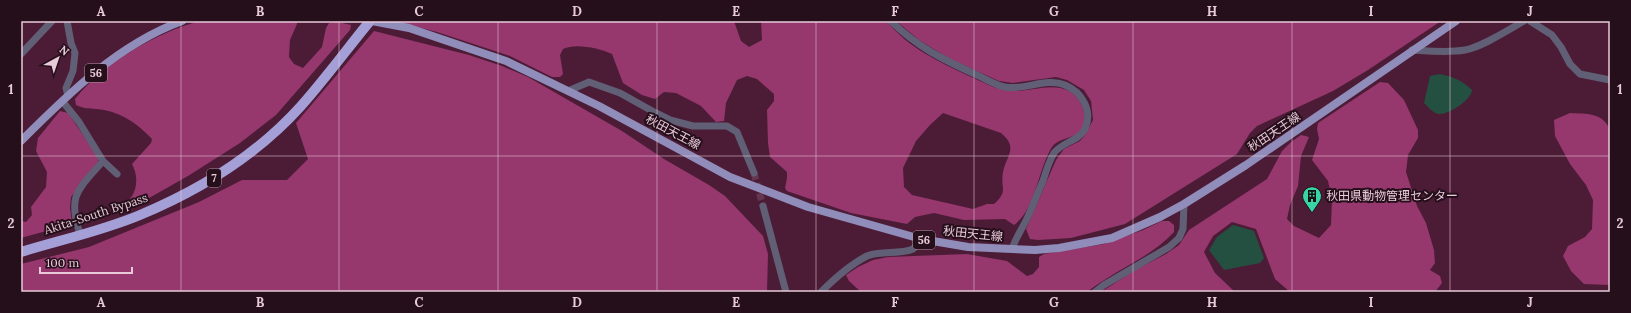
<svg xmlns="http://www.w3.org/2000/svg" width="1631" height="313" font-family="Lora,'Noto Sans JP',serif">
<rect width="100%" height="100%" fill="#4c1c37"/>
<path fill="#96376d" fill-rule="evenodd" d="M200,21H297V24L290,40L289,57L294,64L303,68L322,47L326,28L329,23L338,22L351,25L350,30L276,115L240,143L188,176L142,202L130,203V199C138,189 138,175 132,164L151,143L152,139C139,125 124,114 104,110C94,108 85,110 76,105L75,99C104,63 155,33 200,21Z
M393,21H734L741,41L749,47L762,40L761,21H887C908,48 938,61 969,76C983,82 996,90 1012,91C1029,92 1052,82 1069,91C1081,97 1090,118 1081,130C1074,139 1058,138 1052,147C1038,169 1036,209 1014,225L1005,219L964,220L934,213L915,217L907,224L851,213L787,191L785,188L787,178V172L770,157L768,143L767,110L774,101V94L757,79L747,76L737,80L726,103L724,121L716,122L701,106L676,93L664,92L655,99L642,95L623,83L612,54C599,48 575,43 563,49L560,55L563,74L560,77H552L510,56L437,32ZM943,113L1001,133C1019,148 1006,156 1003,172C1000,189 1009,190 994,204H987L973,209L912,195L904,187L903,168L916,141L930,125Z
M896,21H1441L1368,70L1333,91L1257,126L1250,133L1237,154L1125,224L1071,238L1038,240L1030,239L1026,229L1056,160L1064,149L1080,141L1085,135L1093,120L1091,101L1084,90L1067,80L1056,77L1013,83L999,81L950,59L919,40Z
M374,31L469,55L502,66L528,77L622,131L664,159L709,185L725,196L763,236L768,254L767,292H21V264L89,247L199,202L242,180H287L308,159L296,123Z
M1380,82L1388,83L1404,100L1418,130V138L1408,155L1406,172L1417,206L1426,223L1434,250L1435,263L1430,270L1440,276L1442,283L1435,292H1290L1275,279L1256,229L1232,222L1213,236L1204,252L1215,273L1235,292H1101L1135,270L1166,254L1179,245L1189,230L1267,179L1282,151L1291,142L1301,135L1309,137L1301,156L1298,186L1290,205L1287,219L1294,226L1319,238L1331,225L1332,199L1328,181L1312,160L1319,139L1317,129L1318,123Z
M60,111L68,113L98,157V164L71,197L70,208L72,222L71,224L21,238V221L26,222L32,215L31,207L46,187L47,172L36,151L38,138Z
M1570,113C1586,114 1603,112 1610,130V285L1584,284L1571,271L1563,256L1568,246L1585,237L1592,229L1593,200L1586,185L1570,164L1555,136L1554,120Z
M1162,221H1169L1174,225V232C1150,258 1115,270 1087,292H861L849,281L846,275L858,267L873,260L888,257L967,254L1007,261L1027,276L1033,274L1039,267V257L1044,254L1104,244L1143,230Z"/>
<path fill="#235040" d="M1440,74C1453,77 1462,80 1472,90C1472,99 1449,115 1439,114C1433,113 1428,107 1424,103L1430,76Z
M1233,225L1254,231L1264,258L1260,263L1224,270L1209,250L1217,237Z"/>
<g fill="none" stroke-linecap="round" stroke-linejoin="round">
<path stroke="#64364f" stroke-width="7" stroke-dasharray="7 3.5" stroke-linecap="butt" d="M754,173L763,206"/>
<path stroke="#615f76" stroke-width="7" d="M67,21L71,43L75,53L73,71L66,88L68,96
M891,21C917,47 944,60 977,75C986,79 995,85 1005,87C1024,91 1046,77 1065,85C1082,92 1093,111 1085,129C1079,141 1062,142 1054,153C1049,161 1046,171 1043,181C1038,192 1034,203 1029,214C1024,226 1016,237 1012,249
M1530,21L1552,35L1561,47L1570,64L1580,74L1610,80
M1412,50C1429,51 1448,53 1465,50C1482,47 1508,30 1524,21
M21,54L52,21
M568,91L589,82L620,93L654,112L670,120L693,126H727L737,132L754,173
M63,102L79,122L103,161L117,174
M763,206L786,292
M80,234C67,195 78,190 103,161
M821,292C835,278 849,265 867,256C881,250 900,255 913,249C916,247 918,242 921,239
M1095,292L1104,285L1169,247L1179,238L1183,229L1184,204"/>
<path stroke="#918dbb" stroke-width="8" d="M372,21L409,28L506,61L599,106L730,177L808,207L921,239L968,247L1035,250L1059,248L1112,238L1160,217L1184,204L1246,165L1456,21
M21,141C68,94 119,44 182,21"/>
<path stroke="#a49fd7" stroke-width="10" d="M21,252C60,240 102,231 140,215C200,190 257,155 301,106C325,79 347,49 370,21"/>
</g>
<path fill="none" stroke="#e9cad9" stroke-width="1" stroke-opacity="0.55" d="M181,21V292M339,21V292M498,21V292M657,21V292M816,21V292M974,21V292M1133,21V292M1292,21V292M1450,21V292M21,156H1610"/>
<defs>
<g id="building-pin" transform="scale(1)"><path d="M0 17L-7.5 6A9.5 9.5 0 1 1 7.5 6Z" fill="#38d4a6" stroke="#250f1b"/><path d="M-4-6H4V6H1V3H-1V6H-4ZM-2.5-4.3h1.7v1.8h-1.7ZM.8-4.3h1.7v1.8H.8ZM-2.5-1h1.7V.8h-1.7ZM.8-1h1.7V.8H.8Z" fill="#111"/></g>
</defs>
<g fill-rule="evenodd">
<use href="#building-pin" x="1312" y="196"/>
</g>
<g text-anchor="middle" stroke-width="4" stroke-linejoin="round" paint-order="stroke">
<g fill="#250f1b" stroke="#ae92a0" stroke-width="1">
<rect x="85" y="64" width="22" height="18" rx="3"/>
<rect x="207" y="169" width="14" height="18" rx="3"/>
<rect x="913" y="231" width="22" height="18" rx="3"/>
</g>
<g font-size="11" font-weight="bold" fill="#e9cad9">
<text x="96" y="77">56</text>
<text x="214" y="182">7</text>
<text x="924" y="244">56</text>
</g>
<g font-size="12" fill="#e9cad9" stroke="#250f1b">
<text transform="translate(673 132) rotate(28)" y="4">秋田天王線</text>
<text transform="translate(1274 132) rotate(-34)" y="4">秋田天王線</text>
<text transform="translate(96 214) rotate(-18)" y="4">Akita-South Bypass</text>
<text transform="translate(973 234) rotate(6)" y="4">秋田天王線</text>
</g>
<g font-size="12" fill="#e9cad9" stroke="#250f1b" text-anchor="start">
<text x="1326" y="200">秋田県動物管理センター</text>
</g>
</g>
<rect width="1631" height="313" fill="none" stroke="#250f1b" stroke-width="44"/>
<g transform="translate(58 58) rotate(40)" stroke="#250f1b" stroke-width="3" paint-order="stroke">
<path d="M0-3L7 15L0 10L-7 15Z" fill="#e9cad9"/>
<text y="-6" font-size="11" font-weight="bold" text-anchor="middle" fill="#e9cad9">N</text>
</g>
<path d="M40 267v6h92v-6" fill="none" stroke="#e9cad9" stroke-width="2"/>
<text x="46" y="267" font-size="12" fill="#e9cad9" stroke="#250f1b" stroke-width="3" paint-order="stroke">100 m</text>
<rect x="22" y="22" width="1587" height="269" fill="none" stroke="#e9cad9" stroke-width="1.5"/>
<g font-size="13" text-anchor="middle" font-weight="bold" fill="#e9cad9">
<text x="101" y="16">A</text>
<text x="260" y="16">B</text>
<text x="419" y="16">C</text>
<text x="577" y="16">D</text>
<text x="736" y="16">E</text>
<text x="895" y="16">F</text>
<text x="1054" y="16">G</text>
<text x="1212" y="16">H</text>
<text x="1371" y="16">I</text>
<text x="1530" y="16">J</text>
<text x="11" y="94">1</text>
<text x="1620" y="94">1</text>
<text x="11" y="228">2</text>
<text x="1620" y="228">2</text>
<text x="101" y="307">A</text>
<text x="260" y="307">B</text>
<text x="419" y="307">C</text>
<text x="577" y="307">D</text>
<text x="736" y="307">E</text>
<text x="895" y="307">F</text>
<text x="1054" y="307">G</text>
<text x="1212" y="307">H</text>
<text x="1371" y="307">I</text>
<text x="1530" y="307">J</text>
</g>
</svg>
